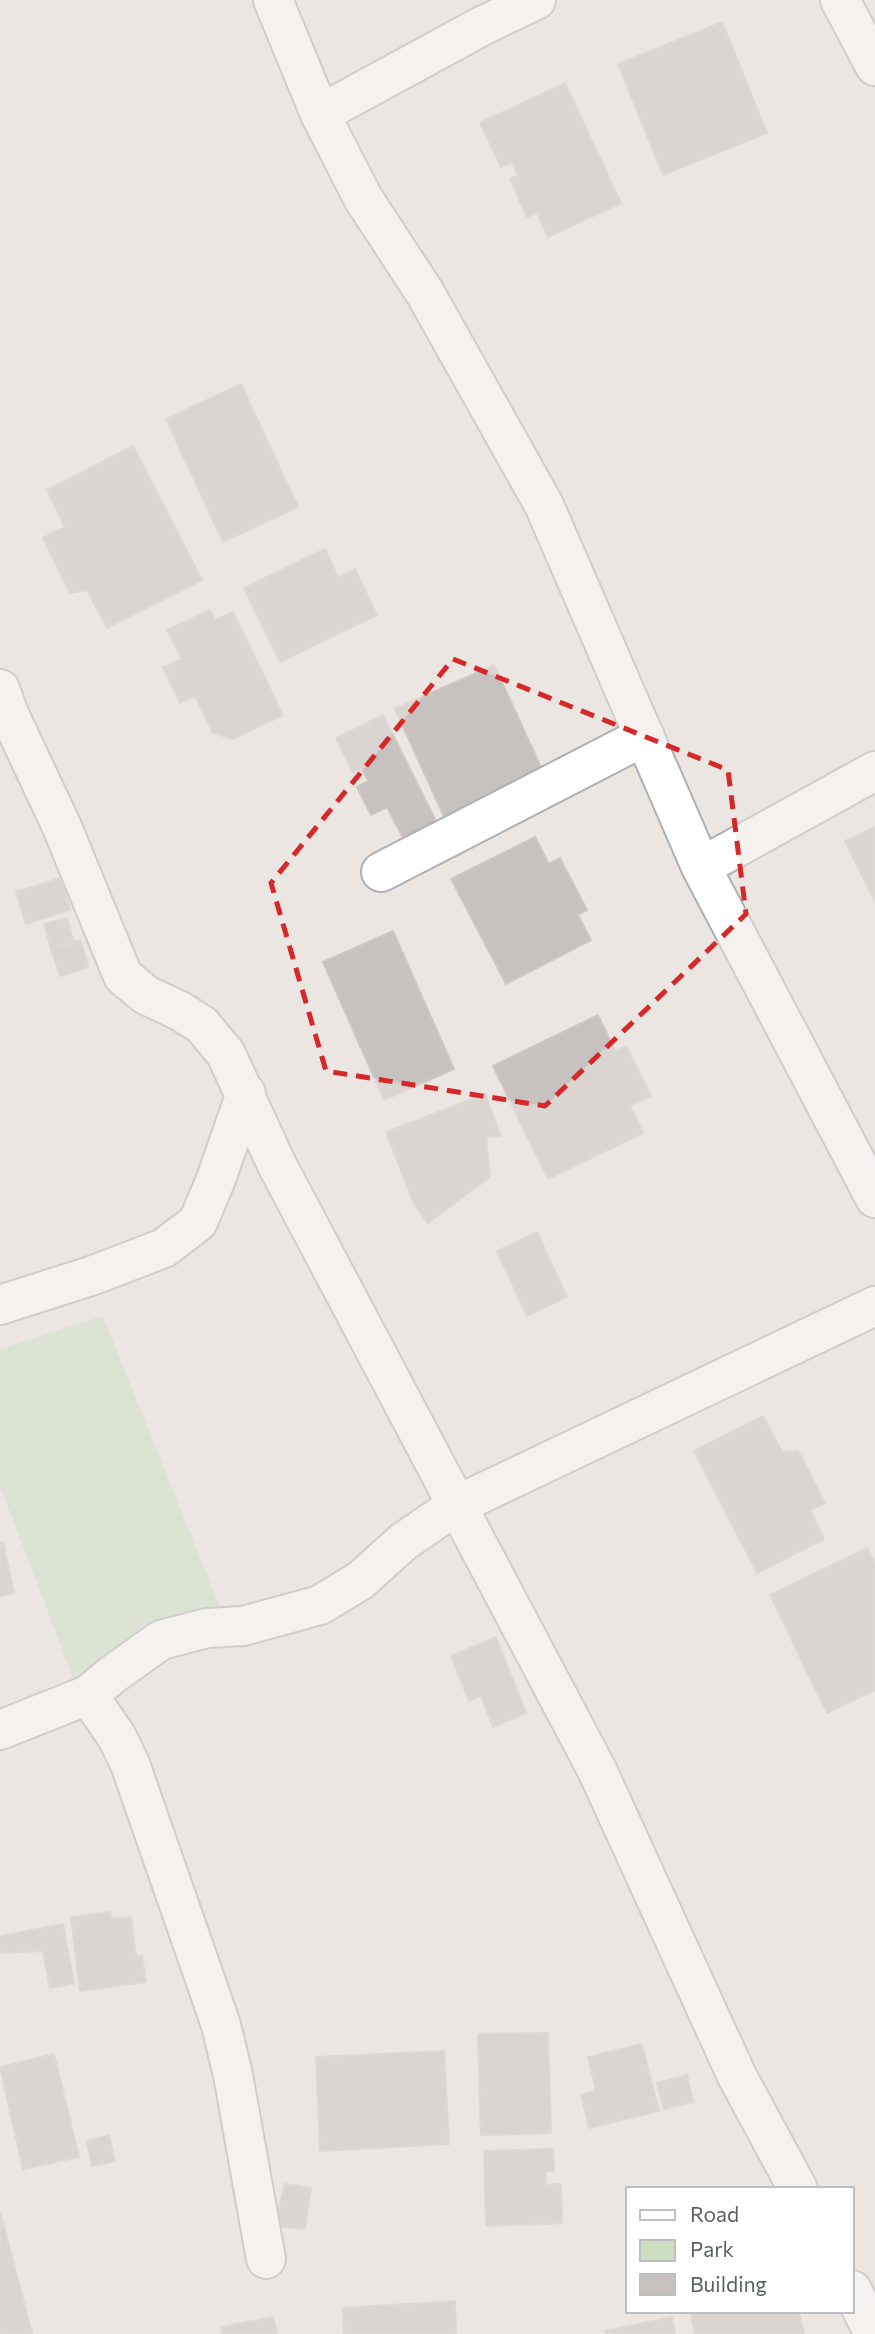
<svg xmlns="http://www.w3.org/2000/svg" width="875" height="2334" font-family="Commissioner,sans-serif">
<rect width="100%" height="100%" fill="#ebe6e2"/>
<path fill="#cae0c1" d="M103,1316L222,1613L75,1683L0,1486V1349Z"/>
<path fill="#c7c1bf" stroke="#cfc7c1" stroke-width="2" d="M722,22L767,133L663,175L618,64Z
M565,83L621,203L548,237L537,213L527,217L510,179L518,175L512,162L501,167L480,123Z
M241,384L298,507L223,542L166,419Z
M133,446L202,580L107,628L87,590L70,593L43,538L65,527L47,490Z
M325,549L338,577L355,569L377,615L280,662L244,588Z
M210,610L215,620L233,612L283,715L233,739L213,733L195,696L180,703L163,667L182,659L167,630Z
M494,665L545,776L446,821L395,709Z
M383,715L437,823L404,840L387,807L371,815L357,787L368,781L362,769L353,772L336,738Z
M875,827V902L845,841Z
M535,837L549,864L560,858L587,910L578,915L591,940L506,984L451,879Z
M61,878L70,910L26,924L16,892Z
M67,918L74,943L51,949L44,924Z
M393,931L454,1069L384,1100L323,962Z
M80,940L89,967L60,976L51,949Z
M598,1015L615,1051L626,1046L651,1096L630,1106L643,1133L548,1179L493,1066Z
M485,1094L501,1136L486,1137L490,1177L428,1223L414,1204L386,1132Z
M537,1232L567,1297L527,1316L497,1251Z
M763,1416L782,1452L798,1451L825,1503L810,1510L824,1539L757,1573L694,1451Z
M3,1542L14,1593L0,1596V1543Z
M867,1548L875,1564V1690L827,1713L770,1595Z
M496,1637L526,1713L493,1727L481,1696L469,1701L451,1656Z
M110,1912L111,1919L131,1917L136,1956H142L146,1982L80,1991L71,1917Z
M63,1924L74,1984L50,1988L43,1951L1,1953L0,1936Z
M548,2033L551,2133L481,2135L478,2034Z
M642,2044L659,2111L589,2128L581,2095L596,2091L588,2057Z
M444,2051L449,2144L320,2151L316,2057Z
M54,2054L79,2157L23,2169L0,2067Z
M687,2075L693,2102L664,2109L657,2083Z
M109,2135L115,2161L92,2166L87,2141Z
M553,2149L554,2171H546V2185L561,2184L562,2223L486,2226L484,2151Z
M285,2184L311,2188L305,2229L274,2226Z
M0,2212L32,2333L29,2334H0Z
M455,2301L456,2334H344L343,2308Z
M690,2311H799L804,2334H695Z
M273,2317L277,2334H223L221,2327Z
M672,2317L675,2334H606L605,2331Z"/>
<g fill="none" stroke-linecap="round" stroke-linejoin="round">
<g stroke="#adb1b3" stroke-width="42">
<path id="street" d="M273,0L320,114L363,198L425,293L544,505L701,867L875,1198
M840,0L875,66
M320,114L482,26L536,0
M0,689L9,714L62,827L123,976L146,995L180,1011L202,1025L226,1054L276,1163L597,1770L737,2076L798,2189
M701,867L875,771
M381,872L645,736
M0,1305L91,1276L164,1248L198,1222L216,1179L246,1093
M88,1695L117,1737L130,1764L221,2025L233,2075L266,2259
M0,1730L88,1695L112,1675L161,1640L207,1628L243,1626L320,1605L361,1580L403,1542L457,1505L875,1306
M852,2290L874,2334"/>
</g>
<use href="#street" stroke="#fff" stroke-width="38"/>
</g>
<path d="M0 0H875V2334H0ZM453,659L728,770L746,914L545,1106L326,1071L271,883Z" fill="#ebe6e2" fill-opacity=".55" fill-rule="evenodd"/>
<path fill="none" stroke="#d62828" stroke-width="5" stroke-dasharray="14 9" stroke-linejoin="round" d="M453,659L728,770L746,914L545,1106L326,1071L271,883Z"/>
<rect x="626" y="2187" width="228" height="126" fill="#ffffff" stroke="#bdbfc0" stroke-width="2"/>
<rect x="640" y="2210" width="35" height="10" fill="#ffffff" stroke="#bdbfc0" stroke-width="2"/>
<text x="690" y="2222" font-size="21" fill="#5a5f61">Road</text>
<rect x="640" y="2240" width="35" height="21" fill="#cae0c1" stroke="#bdbfc0" stroke-width="2"/>
<text x="690" y="2257" font-size="21" fill="#5a5f61">Park</text>
<rect x="640" y="2274" width="35" height="21" fill="#c7c1bf" stroke="#bdbfc0" stroke-width="2"/>
<text x="690" y="2292" font-size="21" fill="#5a5f61">Building</text>
</svg>
